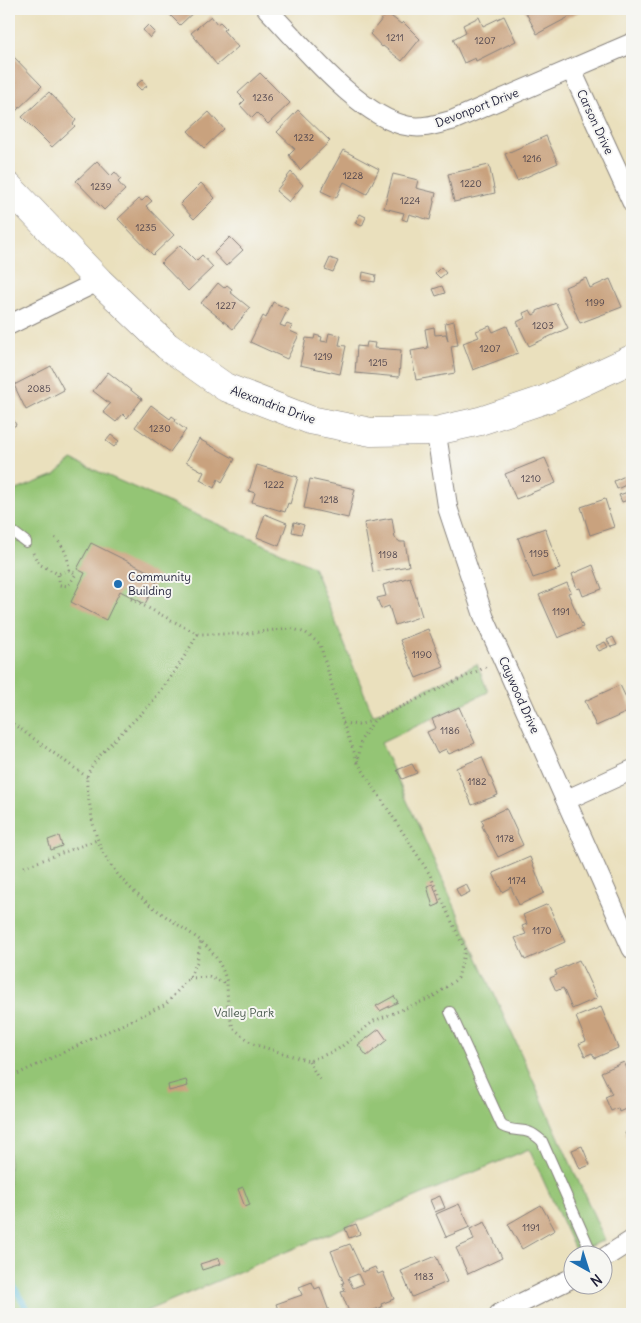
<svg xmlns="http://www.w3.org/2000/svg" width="641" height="1323" font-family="Delius,sans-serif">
<rect width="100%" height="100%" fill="#f6f6f2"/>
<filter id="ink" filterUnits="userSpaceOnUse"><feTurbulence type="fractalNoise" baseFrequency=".02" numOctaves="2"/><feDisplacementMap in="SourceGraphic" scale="10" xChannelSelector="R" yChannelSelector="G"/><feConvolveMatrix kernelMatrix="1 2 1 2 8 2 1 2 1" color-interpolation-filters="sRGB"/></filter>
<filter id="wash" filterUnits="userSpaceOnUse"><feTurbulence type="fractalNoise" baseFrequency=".0096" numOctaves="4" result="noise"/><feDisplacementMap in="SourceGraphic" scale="20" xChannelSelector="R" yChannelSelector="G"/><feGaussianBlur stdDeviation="1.12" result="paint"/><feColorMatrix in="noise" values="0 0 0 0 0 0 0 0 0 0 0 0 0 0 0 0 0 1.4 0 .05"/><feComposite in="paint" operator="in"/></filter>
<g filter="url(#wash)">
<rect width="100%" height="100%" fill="#eae0bd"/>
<path fill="#94c575" stroke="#5b7458" d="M72,460L313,566L373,715L477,664L488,692L381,743L605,1240L576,1252L529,1149L139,1314H9V493L55,475Z"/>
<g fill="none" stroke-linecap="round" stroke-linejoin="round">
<path stroke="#5dbcdb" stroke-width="6" d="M9,1278L30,1314"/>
</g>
<g id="blocks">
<path fill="#c9a27e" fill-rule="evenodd" d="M164,9H197L180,25Z
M524,9H584L537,34Z
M387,13L401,24L403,22L420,39L402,61L383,46L382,47L370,34Z
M211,16L217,24L220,22L226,28L223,30L238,47L217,65L191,33Z
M504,16L516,41L476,61L475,58L464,63L453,39L466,32L463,25L479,17L483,26Z
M148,25L155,32L150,38L143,30Z
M12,55L42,86L15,112L9,105V58Z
M260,73L290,103L268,124L257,113L252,118L240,105L245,100L238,93Z
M142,80L147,86L141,90L136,85Z
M49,92L76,120L73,124L75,126L52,147L22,117Z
M298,110L330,141L300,170L289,155L295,149L277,132Z
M209,112L224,129L204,148L188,131Z
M546,136L558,163L517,181L505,154Z
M343,150L379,169L367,194L344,182L336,198L321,191Z
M97,161L111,176L115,172L121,179L118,182L125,190L104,210L76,181Z
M489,165L495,193L454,202L448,174Z
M291,172L303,185L289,202L276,191Z
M393,174L418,180L416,188L436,193L430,220L409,214L407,221L402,219L404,213L384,208Z
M201,183L215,198L194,219L180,204Z
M147,196L152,201L146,206L174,235L153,255L118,219L139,199L142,201Z
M360,214L366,217L362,226L355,223Z
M230,237L243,250L226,266L214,253Z
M180,245L196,261L202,255L213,267L188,291L161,263Z
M330,258L338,261L333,272L325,269Z
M441,267L446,273L440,278L435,273Z
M363,272L376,275L375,282L362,280Z
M586,278L590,288L610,279L622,307L580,323L565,287Z
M218,283L224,288L227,285L232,289L230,292L250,308L233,329L201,303Z
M442,286L445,293L436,296L433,289Z
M273,302L288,309L280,325L285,327L287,324L292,326L290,331L299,335L287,359L250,342L263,316L266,318Z
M556,303L568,328L529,346L517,322L525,318L523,313L530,310L533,315L537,313V311Z
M454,321L458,345L451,346L455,373L416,380L411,351L428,348L425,329L434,327L435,335L446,334L448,341L445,323Z
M490,326L493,332L507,326L518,353L473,370L463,343L479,337L476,331Z
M329,333L341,336L339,345L346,346L340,374L300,365L306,338L314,339L315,335L322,337L321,341L327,342Z
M367,342L375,343L374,348L401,350L399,377L355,373L357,346L366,347Z
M51,366L64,390L26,410L14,385Z
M108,372L142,399L127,418L123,414L116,422L103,412L110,404L93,391Z
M151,405L170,419L172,416L176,419L175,422L186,430L170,452L135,427Z
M9,410L16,425L9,429Z
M111,435L119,441L114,447L106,441Z
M199,439L235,459L222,482L218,479L214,488L200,480L204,472L186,462Z
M545,458L556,483L516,499L505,474Z
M257,465L298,477L290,504L288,503L285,512L252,502L255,493L249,491Z
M625,476L628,484L617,489L614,481Z
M310,479L355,489L348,518L304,508Z
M628,492L631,499L622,502L619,495Z
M605,499L614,527L590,535L581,507Z
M265,514L287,523L279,546L257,537Z
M392,518L395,538L400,542H405L409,566L373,572L364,523Z
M294,522L304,525L301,534L292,532Z
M545,528L560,569L533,578L518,538Z
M91,543L159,577L145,604L120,591L106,620L71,602L85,573L77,569Z
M593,565L602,589L583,596L580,588L577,589L572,574Z
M410,577L422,616L395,625L389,606L381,609L377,598L386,596L383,585Z
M567,583L571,592L568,593L583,627L558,638L539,595Z
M428,629L444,667L416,678L400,640Z
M613,637L617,645L611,647L607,640Z
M605,642L608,647L599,651L596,646Z
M620,685L632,710L596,726L585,701Z
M459,707L475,743L449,754L446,749L437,753L427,732L436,728L432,719Z
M482,757L498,795L472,805L456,768Z
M412,764L417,773L402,779L397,770Z
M506,808L523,845L498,857L482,826L484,825L481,820Z
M59,836L62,846L51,850L48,840Z
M530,857L544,893L519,905L511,887L502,892L493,873Z
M433,884L440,904L433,907L427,886Z
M466,884L470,892L460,897L456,889Z
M548,904L565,942L525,960L515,938L526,934L522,926L527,924L523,915Z
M579,960L597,998L572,1009L563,988L556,991L550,978L557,975L555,971Z
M394,996L398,1002L380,1011L376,1006Z
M601,1007L618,1048L595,1058L592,1053L585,1056L579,1044L586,1041L576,1017Z
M379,1029L387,1040L367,1056L358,1045Z
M624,1062L632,1079V1106L619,1112L618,1108L611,1111L605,1097L612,1094L601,1072Z
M186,1080L188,1086L169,1091L168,1085Z
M632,1130V1148L625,1133Z
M582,1146L590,1165L580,1169L572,1150Z
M243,1187L250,1205L245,1207L238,1189Z
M440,1196L445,1208L435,1212L430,1200Z
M459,1204L470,1227L446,1237L436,1214Z
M541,1205L555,1230L522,1249L508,1224Z
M485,1222L502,1258L468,1274L456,1248L474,1240L470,1229Z
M356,1224L360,1234L349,1238L345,1228Z
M350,1244L363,1272L375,1267L378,1274L383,1272L394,1299L381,1304L382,1307L364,1314H350L341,1292L345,1291L342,1283H344L331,1251ZM358,1274L363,1284L353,1288L348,1278Z
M436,1256L447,1282L412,1297L401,1271Z
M219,1258L221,1264L202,1270L200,1264Z
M312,1282L315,1289L320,1287L330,1314H280L276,1304L302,1295L299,1287Z"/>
</g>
</g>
<g filter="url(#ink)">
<use href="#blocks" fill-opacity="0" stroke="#86817c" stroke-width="1"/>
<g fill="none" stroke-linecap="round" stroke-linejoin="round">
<g stroke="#86817c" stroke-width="12">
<path id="lane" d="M9,529L26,542
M450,1012L502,1126C519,1135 524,1124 542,1141L593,1256"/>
</g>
<g stroke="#86817c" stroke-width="21">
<path id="street" d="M267,9C301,44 360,118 408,126C424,129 437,124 453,120L632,43
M571,69L632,202
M9,325L99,281
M436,431L448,509L484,617L632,949
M566,800L632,770
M604,1258L632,1240
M499,1314L574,1277"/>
</g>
<g stroke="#86817c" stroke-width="29">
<path id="secondary" d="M9,187L99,281L167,346L225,387L310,420L371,432L436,431L480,421L546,399L632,359"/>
</g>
<path stroke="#86817c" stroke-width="3" stroke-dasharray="1 4" stroke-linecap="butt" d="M55,538C65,548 68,556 69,570
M33,553L39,564L58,574L60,585L68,586L76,574L69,570L58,574
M131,599L198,634H243L290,628L306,633L320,644L343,723L358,762
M198,634C184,658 169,681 151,703C137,720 91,757 87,777C86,788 89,801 91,811C97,862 128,890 168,918C196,937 218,948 227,983
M9,721L87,777
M343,723L358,725L372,721
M24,867L97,840
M189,978L209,977L227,984L228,1009L233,1028L253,1044L309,1061L337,1050L374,1021L433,997L458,978L465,950L429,873L358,763L361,740L375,719L486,667
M309,1061L320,1082
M9,1078L166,1004L189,978L197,962L201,941"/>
<use href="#lane" stroke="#fff" stroke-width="10"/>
<use href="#street" stroke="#fff" stroke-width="19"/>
<use href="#secondary" stroke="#fff" stroke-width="28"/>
</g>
</g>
<circle fill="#1f6fb2" stroke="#f6f6f2" stroke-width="2" cx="118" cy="584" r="5"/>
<g text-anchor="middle" stroke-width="4" stroke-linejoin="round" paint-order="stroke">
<g font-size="10" fill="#4c424c">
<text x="395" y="41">1211</text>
<text x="485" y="44">1207</text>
<text x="263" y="101">1236</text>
<text x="304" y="141">1232</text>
<text x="532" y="162">1216</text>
<text x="353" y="179">1228</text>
<text x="471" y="187">1220</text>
<text x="101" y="190">1239</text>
<text x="410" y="204">1224</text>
<text x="146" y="231">1235</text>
<text x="595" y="306">1199</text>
<text x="226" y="309">1227</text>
<text x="543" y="329">1203</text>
<text x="490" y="352">1207</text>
<text x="323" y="360">1219</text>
<text x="378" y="366">1215</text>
<text x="39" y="392">2085</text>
<text x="160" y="432">1230</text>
<text x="531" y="482">1210</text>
<text x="274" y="488">1222</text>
<text x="329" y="503">1218</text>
<text x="539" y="557">1195</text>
<text x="388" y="558">1198</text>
<text x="561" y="615">1191</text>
<text x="422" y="658">1190</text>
<text x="450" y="734">1186</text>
<text x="477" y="785">1182</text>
<text x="505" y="842">1178</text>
<text x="517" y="884">1174</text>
<text x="542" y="934">1170</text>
<text x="531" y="1231">1191</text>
<text x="424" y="1280">1183</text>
</g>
<g font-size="12" fill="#22223b" stroke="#f6f6f2">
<text transform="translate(477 108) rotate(-21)" y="4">Devonport Drive</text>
<text transform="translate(595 122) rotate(65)" y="4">Carson Drive</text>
<text transform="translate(273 405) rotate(20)" y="4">Alexandria Drive</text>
<text transform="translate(519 695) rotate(66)" y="4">Caywood Drive</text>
</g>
<g font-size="12" fill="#22223b" stroke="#f6f6f2" text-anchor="start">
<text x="128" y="581">Community<tspan x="128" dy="14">Building</tspan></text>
</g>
<g font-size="12" fill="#4a5b4f" stroke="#f6f6f2">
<text x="244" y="1017">Valley Park</text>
</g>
</g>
<rect width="641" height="1323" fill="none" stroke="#f6f6f2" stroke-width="30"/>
<g transform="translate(588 1270) rotate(141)"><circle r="24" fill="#f6f6f2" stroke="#a1a1a9"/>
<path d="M0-4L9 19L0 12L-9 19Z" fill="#1f6fb2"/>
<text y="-8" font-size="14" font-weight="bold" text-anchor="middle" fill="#22223b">N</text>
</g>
</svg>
